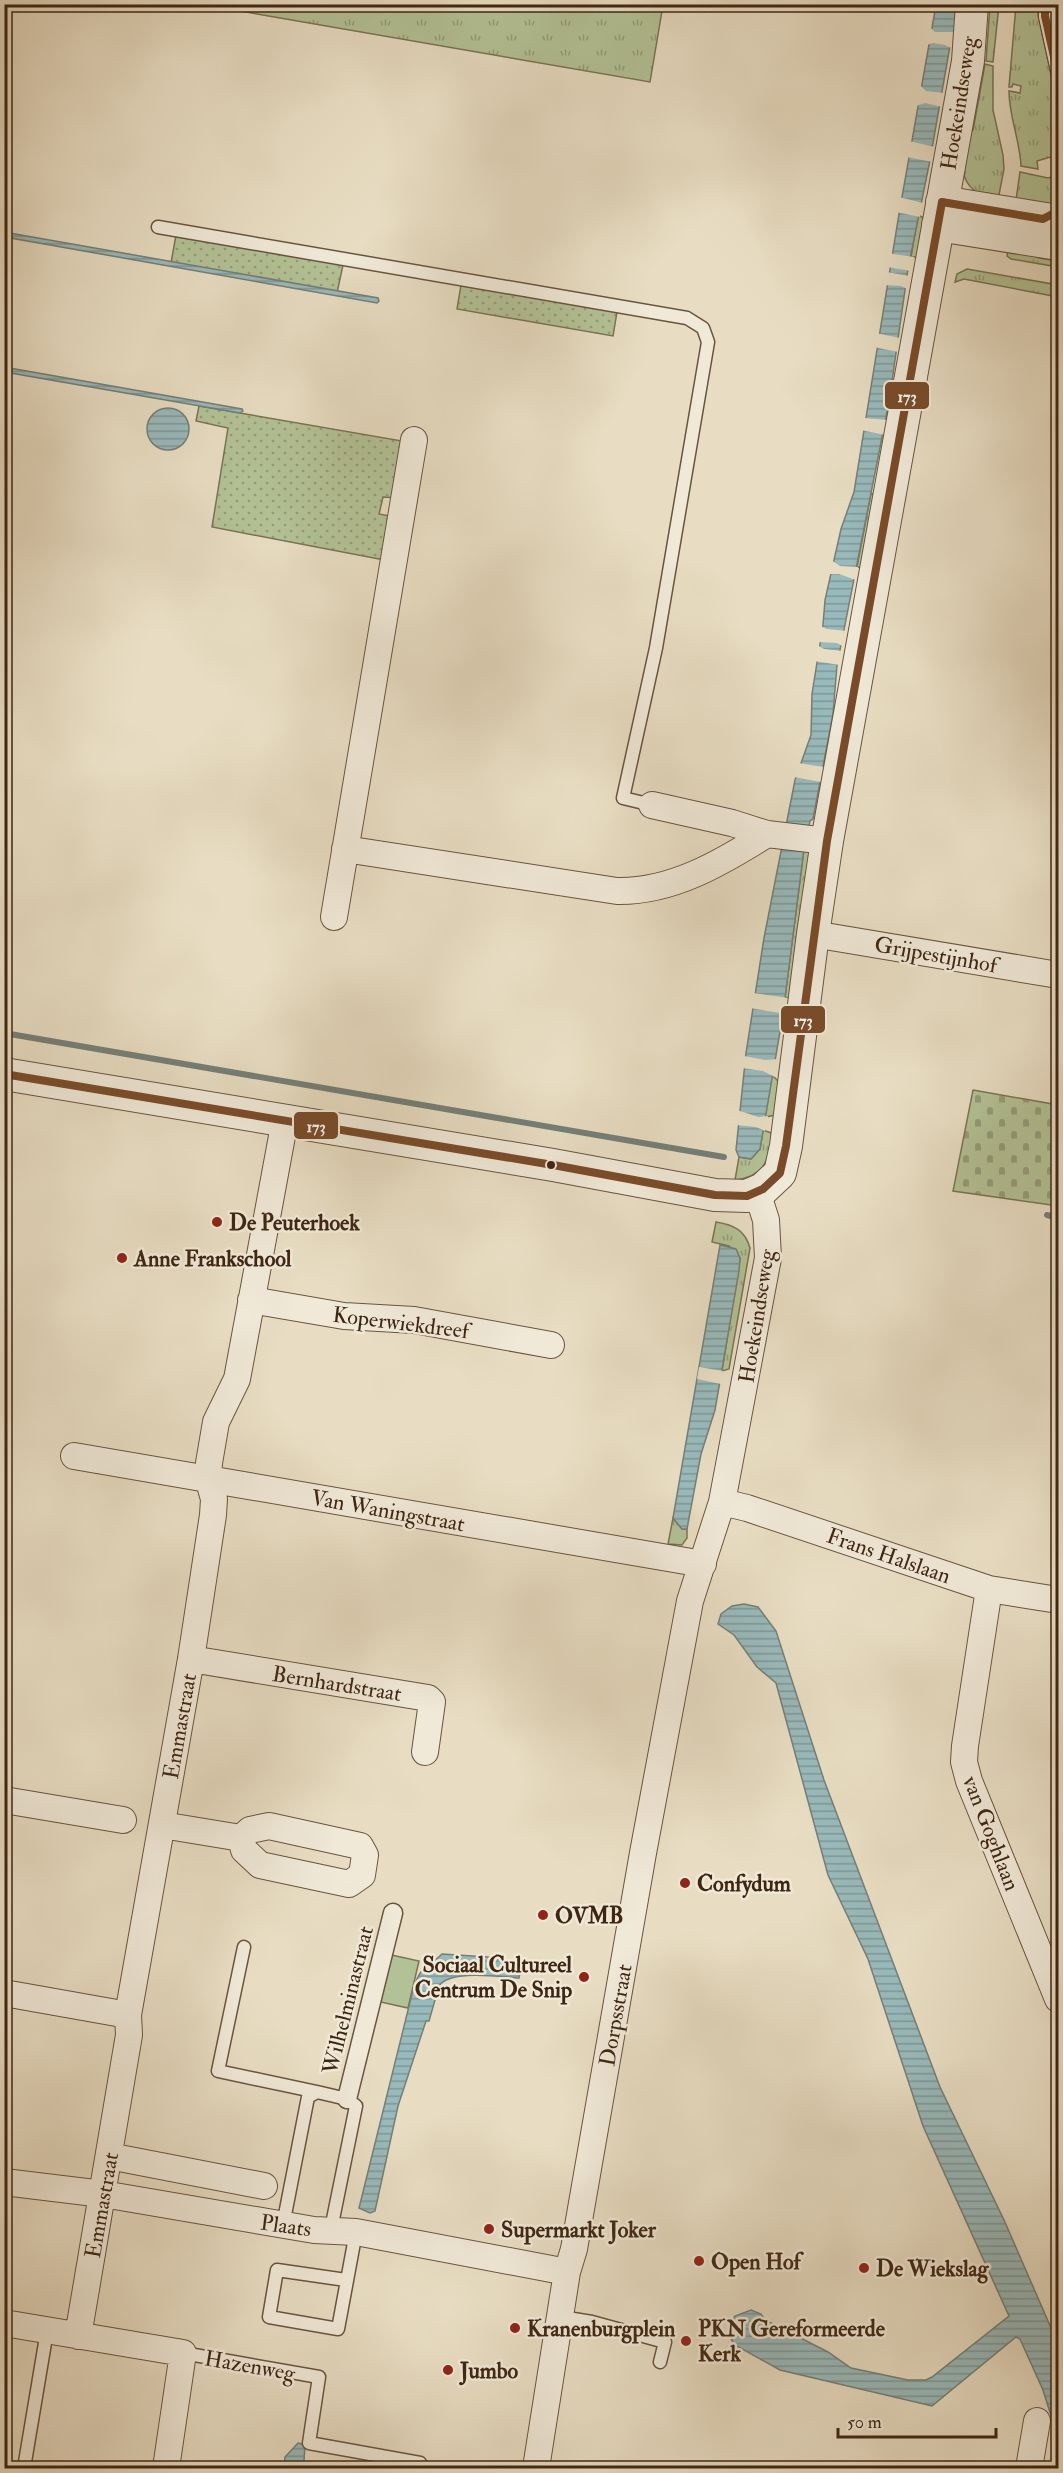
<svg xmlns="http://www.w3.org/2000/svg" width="1063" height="2473" font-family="'IM FELL Double Pica',serif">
<defs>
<pattern id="grass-tufts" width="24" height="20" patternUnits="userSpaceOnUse" patternTransform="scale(1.5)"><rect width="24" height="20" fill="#b3c296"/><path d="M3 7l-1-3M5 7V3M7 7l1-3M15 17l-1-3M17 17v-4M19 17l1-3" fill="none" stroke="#939d79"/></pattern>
<pattern id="cemetery-stones" width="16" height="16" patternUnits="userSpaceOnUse" patternTransform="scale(1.5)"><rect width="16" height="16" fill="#b3c296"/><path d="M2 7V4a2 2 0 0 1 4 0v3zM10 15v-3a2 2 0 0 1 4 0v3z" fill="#939d79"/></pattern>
<pattern id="garden-dots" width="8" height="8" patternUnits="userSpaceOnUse" patternTransform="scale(1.5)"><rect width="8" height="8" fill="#b3c296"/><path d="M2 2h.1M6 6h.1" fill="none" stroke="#939d79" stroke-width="1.8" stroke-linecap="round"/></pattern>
<pattern id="water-rules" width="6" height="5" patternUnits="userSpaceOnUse" patternTransform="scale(1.5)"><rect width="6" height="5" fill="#99babc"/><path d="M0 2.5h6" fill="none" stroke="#7e9798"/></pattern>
</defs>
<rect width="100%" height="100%" fill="#e8ddc3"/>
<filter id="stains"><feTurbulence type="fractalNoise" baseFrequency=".00333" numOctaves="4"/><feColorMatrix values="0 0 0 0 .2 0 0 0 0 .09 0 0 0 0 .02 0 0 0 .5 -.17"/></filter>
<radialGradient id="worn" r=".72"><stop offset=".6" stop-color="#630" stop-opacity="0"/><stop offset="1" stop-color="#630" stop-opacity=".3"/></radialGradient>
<path fill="url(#grass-tufts)" stroke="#797454" stroke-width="1.5" d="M205,5H663L650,82Z
M990,5H999L993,62L986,61Z
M1016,5H1041L1058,89L1053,91L1058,116L1054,118L1058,130V158L1057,155L1037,161L1038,169L1021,166C1020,140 1009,117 1009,91L1020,93L1021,86L1013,84L1012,87H1009Z
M985,64L993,66V110L1003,155L1004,169L997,205C960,185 961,178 963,138L973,130Z
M1020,172L1048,178L1058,175V204L1050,208L1015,207Z
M918,215L929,221L922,257H911Z
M1009,243L1039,258L1058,261V267L1011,259L1007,256Z
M967,269L1058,285V297L964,279L955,282L957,274Z
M871,493L879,497L866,568L857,567Z
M804,849L816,858L791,999L785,997Z
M772,1075L780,1083L776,1115L765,1117Z
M763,1130L774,1134C767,1161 766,1176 735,1180L739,1157L751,1159L760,1149Z
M716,1222C734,1225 745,1230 750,1248L729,1369L722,1371L740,1258L729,1246L712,1242Z
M673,1518L682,1529H687V1538L682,1545L668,1544Z"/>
<path fill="url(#cemetery-stones)" stroke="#797454" stroke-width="1.5" d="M973,1090L1058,1105V1206L953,1191Z"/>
<path fill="#b3c296" stroke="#797454" stroke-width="1.5" d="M387,1954L419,1961L408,2008L376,2001Z"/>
<path fill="url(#garden-dots)" stroke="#797454" stroke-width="1.5" d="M176,235L343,265L337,293L171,263Z
M461,285L617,312L613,336L457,309Z
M199,406L408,442L399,498L383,497L379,514L395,517L384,558L379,559L212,527L228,428L196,421Z"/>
<path fill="url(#water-rules)" stroke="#757f78" stroke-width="1.5" d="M936,5H958L956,31L953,33L950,46L930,160L908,269L889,402L837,665L833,714L813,819L810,821L804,849L783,1014L760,1149L751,1159L739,1157L736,1150L746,1053L764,938L795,780L811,735L812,694L823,625L825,600L841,529L854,492L899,214Z
M4,232L378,298L379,301L377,303L5,237Z
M4,367L242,409L243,411L240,413L5,372Z
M147 429a21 21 0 1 1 42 0a21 21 0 1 1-42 0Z
M720,1245L736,1249L740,1258L739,1271L715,1410L701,1454L687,1529H682L673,1518Z
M744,1604L758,1607L776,1631L824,1780L940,2087L1004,2220L1058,2344V2438L1043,2390L1020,2339L1016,2337L932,2406L780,2370L735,2345C727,2335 728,2327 735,2316L751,2310L761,2314L765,2320L828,2352L851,2368L908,2380H926L932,2377L1009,2316L923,2126L868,1959L828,1875L776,1683L757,1667L734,1635L718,1624L721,1614L732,1606Z
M442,1954L488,1957L522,1963L519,1978C500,1977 450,1969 439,1986L429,2021H426L398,2106L375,2211L370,2213L359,2208L413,1990C421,1964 425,1971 442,1954Z
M298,2443L305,2445L304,2460L301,2468H284L285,2457Z"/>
<path fill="#e8ddc3" d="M929,26L935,32H957L953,49L945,45L933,43L926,45Z
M920,85L926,91L944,93L942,107L925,103L916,106Z
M909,141L935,147L933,162L906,157Z
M899,197L923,203L920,217L896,212Z
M890,252L893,254L914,257L911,271L887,267Z
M886,272L910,276L909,290L901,286L884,285Z
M876,333L900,338L898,352L874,347Z
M864,418L888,420L885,435L861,430Z
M831,560L840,566L858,567L856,580L839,574H828Z
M820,626L827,629L847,631L844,647L837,643L817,642Z
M817,645L824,649L843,651L840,665L814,661Z
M798,763L824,767L821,782L794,777Z
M753,993L788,998L786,1014L750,1008Z
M744,1056L765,1060L778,1059L775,1077L763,1071L742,1068Z
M737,1110L758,1117L768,1116L765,1131L756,1127L736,1125Z
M699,1367L723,1371L721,1384L697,1379Z"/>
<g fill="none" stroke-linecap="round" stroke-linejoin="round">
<path stroke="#757f78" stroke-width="6" d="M4,1033L724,1157
M1047,1215L1058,1218"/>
<g stroke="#69543f" stroke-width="15">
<path id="service" d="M1045,4V16L1058,75
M158,227L687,318L703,328L708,342L656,648L623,798L652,805
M244,1947L218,2071L317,2092
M283,2225L308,2097L317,2092L347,2099L356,2106L331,2229
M346,2280L277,2270L269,2317L338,2329L356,2232
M561,2317L592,2322L665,2342L660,2362
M183,2353L319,2377L309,2443L420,2463
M24,2468L47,2331"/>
</g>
<g stroke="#69543f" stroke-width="21">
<path id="pedestrian" d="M347,2099L393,1913"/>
</g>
<g stroke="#69543f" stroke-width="28">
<path id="minor" d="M652,805L732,823L767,834L827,841
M345,849L617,891C672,892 721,863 767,834
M334,917L414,440
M813,934L1058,975
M251,1300L344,1316L414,1320L551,1345
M74,1456L703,1564
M722,1502L747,1508L989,1589L1058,1600
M989,1589L965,1746L964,1762L969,1781L1058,1999
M191,1659L428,1698L432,1702L425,1752
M4,1800L123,1820
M162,1825L241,1838
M269,1826L360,1846L365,1855L362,1875L349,1884L260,1865L244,1850L241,1838L250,1830Z
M4,1993L128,2015
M109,2156L264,2186
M4,2182L103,2194L314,2230L356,2232L567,2272
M4,2323L183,2353L166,2468
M78,2336L129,2035L128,2015L191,1659L213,1515L214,1499L208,1478L209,1463L216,1422L237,1379L285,1120
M536,2468L567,2272L574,2249L643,1853L690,1601L722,1502L768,1258L766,1220L757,1192
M1029,2468L1037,2421"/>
</g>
<g stroke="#69543f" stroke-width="34">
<path id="tertiary" d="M942,202L1058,221
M938,225L1058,244
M4,1074L553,1165L715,1195L747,1196L763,1189L780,1173L786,1146L813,934L827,841L968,61L972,4"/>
</g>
<use href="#service" stroke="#f0e9d8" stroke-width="12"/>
<use href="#pedestrian" stroke="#f0e9d8" stroke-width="18"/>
<use href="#minor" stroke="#f0e9d8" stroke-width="26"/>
<use href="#tertiary" stroke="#f0e9d8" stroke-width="32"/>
<g stroke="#f0e9d8" stroke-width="12">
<path id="bus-1" d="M1045,4V16L1058,75
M4,1074L553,1165L715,1195L747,1196L763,1189L780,1173L786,1146L827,841L942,202L1043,219L1058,211"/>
</g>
<use href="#bus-1" stroke="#7a4b2a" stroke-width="8"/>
</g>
<circle fill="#3f2613" stroke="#f0e9d8" stroke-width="2" cx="551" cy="1165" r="5"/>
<g fill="#8f2418" stroke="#f0e9d8" stroke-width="2">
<circle cx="217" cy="1222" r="6"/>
<circle cx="122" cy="1258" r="6"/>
<circle cx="685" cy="1883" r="6"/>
<circle cx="543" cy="1915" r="6"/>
<circle cx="584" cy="1977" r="6"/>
<circle cx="489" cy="2229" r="6"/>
<circle cx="699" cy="2261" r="6"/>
<circle cx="864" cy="2268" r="6"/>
<circle cx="515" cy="2328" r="6"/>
<circle cx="686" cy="2341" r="6"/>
<circle cx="448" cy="2370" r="6"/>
</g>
<g text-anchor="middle" stroke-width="5" stroke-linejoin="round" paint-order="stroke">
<g font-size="22" fill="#3f2613" stroke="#f0e9d8">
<text transform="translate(958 103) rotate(-81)" y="8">Hoekeindseweg</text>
<text transform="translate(936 954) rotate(10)" y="8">Grijpestijnhof</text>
<text transform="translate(756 1316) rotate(-81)" y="8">Hoekeindseweg</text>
<text transform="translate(401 1322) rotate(7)" y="8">Koperwiekdreef</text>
<text transform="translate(388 1510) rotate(10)" y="8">Van Waningstraat</text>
<text transform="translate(889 1555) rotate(19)" y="8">Frans Halslaan</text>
<text transform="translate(337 1683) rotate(9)" y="8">Bernhardstraat</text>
<text transform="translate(179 1726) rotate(-80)" y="8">Emmastraat</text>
<text transform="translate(992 1833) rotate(69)" y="8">van Goghlaan</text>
<text transform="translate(347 2000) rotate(-76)" y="8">Wilhelminastraat</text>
<text transform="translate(615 2015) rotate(-80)" y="8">Dorpsstraat</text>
<text transform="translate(101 2205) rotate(-80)" y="8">Emmastraat</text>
<text transform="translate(286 2225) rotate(8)" y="8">Plaats</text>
<text transform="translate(250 2365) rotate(10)" y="8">Hazenweg</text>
</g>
<g font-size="22" font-weight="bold" fill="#3f2613" stroke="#f0e9d8" text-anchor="start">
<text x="229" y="1230">De Peuterhoek</text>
<text x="134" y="1266">Anne Frankschool</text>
<text x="697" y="1891">Confydum</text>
<text x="555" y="1923">OVMB</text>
<text x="572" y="1972" text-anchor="end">Sociaal Cultureel<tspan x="572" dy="25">Centrum De Snip</tspan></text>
<text x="501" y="2237">Supermarkt Joker</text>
<text x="711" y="2269">Open Hof</text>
<text x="876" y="2276">De Wiekslag</text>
<text x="527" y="2336">Kranenburgplein</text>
<text x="698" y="2336">PKN Gereformeerde<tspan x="698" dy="25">Kerk</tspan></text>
<text x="460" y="2378">Jumbo</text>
</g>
</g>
<g stroke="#f0e9d8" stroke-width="2">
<rect x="884" y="381" width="46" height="29" rx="6" fill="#7a4b2a"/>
<rect x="780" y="1005" width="46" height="29" rx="6" fill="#7a4b2a"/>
<rect x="293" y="1111" width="46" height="29" rx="6" fill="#7a4b2a"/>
</g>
<g font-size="16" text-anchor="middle" font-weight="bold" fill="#fff">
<text x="907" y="402">173</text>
<text x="803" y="1026">173</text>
<text x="316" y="1132">173</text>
</g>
<rect width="1063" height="2473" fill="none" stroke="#e8ddc3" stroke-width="24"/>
<rect x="6" y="6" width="1051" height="2461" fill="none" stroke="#3f2613" stroke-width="3"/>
<rect x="12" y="12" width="1039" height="2449" fill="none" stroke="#3f2613" stroke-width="1.5"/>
<path d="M838 2428v9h158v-9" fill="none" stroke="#3f2613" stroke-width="3"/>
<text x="847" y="2428" font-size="18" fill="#3f2613" stroke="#f0e9d8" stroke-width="4.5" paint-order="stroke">50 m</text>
<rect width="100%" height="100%" filter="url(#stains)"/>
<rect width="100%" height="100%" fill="url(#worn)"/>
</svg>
